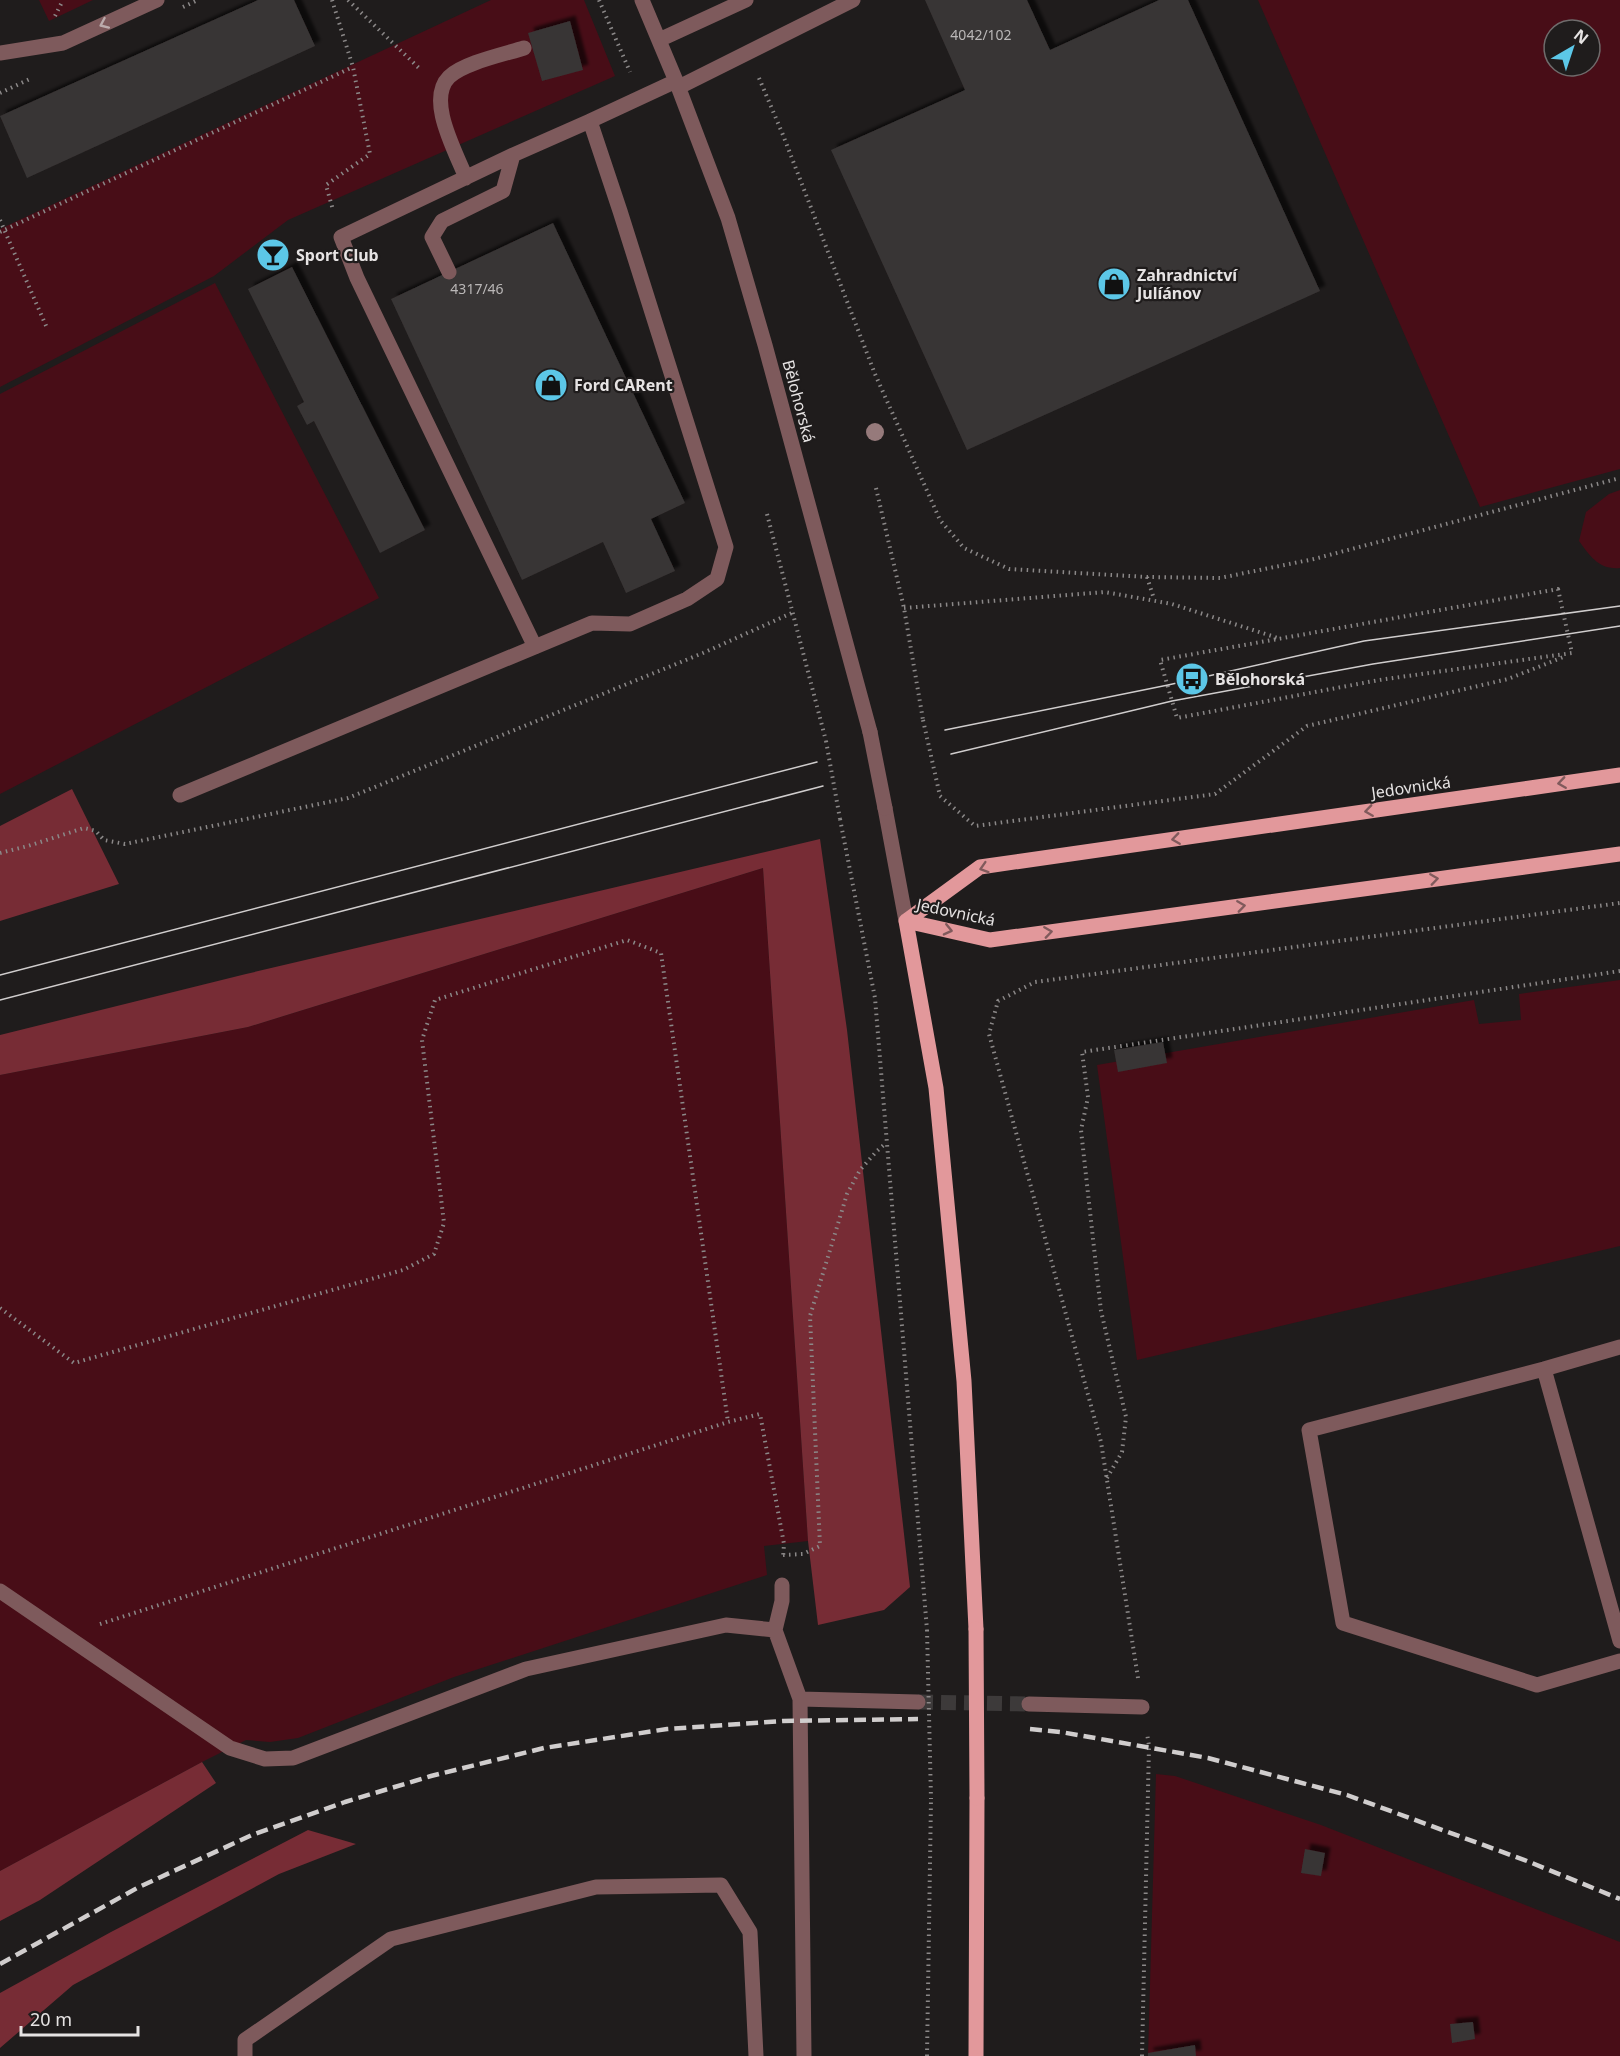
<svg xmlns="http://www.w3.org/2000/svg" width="1620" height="2056" font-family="'Noto Sans',sans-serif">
<defs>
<filter id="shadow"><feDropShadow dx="5.5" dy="-5.5" stdDeviation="1.5" flood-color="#0009"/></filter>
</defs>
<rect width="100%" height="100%" fill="#1f1c1c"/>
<path fill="#480d17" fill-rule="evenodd" d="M39,0H93L49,21Z
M491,0H584L615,76L288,220L214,276L0,387V229Z
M1258,0H1620V469L1480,507ZM1554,30H1590V66H1554Z
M215,283L379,598L0,794V394Z
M1620,490V568C1599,570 1590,556 1579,541L1586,512L1609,494Z
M763,868L808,1541L764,1546L767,1575L454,1677L298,1738L270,1742L246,1740L202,1762L0,1871V1075L248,1027Z
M1620,980V1246L1137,1360L1097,1065L1474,1000L1479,1024L1521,1020L1519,994Z
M1156,1774L1175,1776L1321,1825L1620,1942V2056H1148Z"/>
<path fill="#772c35" d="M72,789L119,884L0,921V826Z
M820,839L847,1030L910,1587L884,1610L818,1625L808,1541L763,868L248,1027L0,1075V1035L246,974Z
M202,1762L216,1783L40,1900L0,1921V1871Z
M308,1830L356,1844L279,1874L73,1985L0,2048V1993L111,1932Z"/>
<path fill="#383434" filter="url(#shadow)" d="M258,0H294L315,46L27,178L0,116Z
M925,0H1027L1050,50L1159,0H1188L1320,291L967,450L831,150L965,90Z
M570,21L583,70L542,81L528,33Z
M553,223L685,503L651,519L675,571L626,593L603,542L522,580L391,299Z
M292,267L425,530L380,553L314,421L307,425L297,406L304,402L248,289Z
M1163,1042L1167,1063L1118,1072L1114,1050Z
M1305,1849L1325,1853L1321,1876L1301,1873Z
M1473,2022L1475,2039L1452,2043L1450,2024Z
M1195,2045L1196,2056H1148V2053Z"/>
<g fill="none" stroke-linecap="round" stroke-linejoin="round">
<path stroke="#3d3a3a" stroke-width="15" stroke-dasharray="15 8" stroke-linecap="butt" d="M918,1702L1029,1704"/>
<path stroke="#8b8888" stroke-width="4" stroke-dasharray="1.5 4.5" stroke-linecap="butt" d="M332,0L353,67L370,154L326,185L333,210
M348,0L421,70
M599,0L630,72
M183,7L198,0
M55,16L63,0
M759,78L783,135L875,374L940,520L964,548L1009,569L1147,577L1220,578L1314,559L1620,478
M0,93L32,78
M0,220L47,328
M0,232L353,67
M876,488L904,608L923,720
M767,514L826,741
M1147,577L1154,599
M1558,589L1572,653L1379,680L1177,718L1160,660Z
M904,608L1105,592L1172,604L1281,639
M940,796L975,826L1215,794L1307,726L1508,679L1566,656
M840,819L875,998L927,1630
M0,853L28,846L84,828L96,831L104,840L125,844L348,798L703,653L794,612
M0,1308L74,1363L403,1270L434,1254L444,1223L422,1040L435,1000L627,940L661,953L728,1422
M1107,1478L1122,1452L1126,1417L1101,1311L1081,1130L1088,1097L1082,1052L1620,971
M783,1555L803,1554L820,1546L810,1316L847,1194L860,1170L876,1152L885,1144
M100,1624L728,1422L760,1414L784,1544L783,1558
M1138,1678L1101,1442L989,1034L998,1001L1035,982L1620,903
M927,2056L931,1799
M1142,2056L1149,1746L1147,1733"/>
<path stroke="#7e5a5c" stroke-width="15" d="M642,0L676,81L728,218L765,345L870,732
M659,40L746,0
M0,53L63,43L157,0
M679,87L853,0
M466,178C456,152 426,100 449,77C463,63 505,54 524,48
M449,272L432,237L442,221L503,191L513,155
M535,647L357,278L341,237L513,155L590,121
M180,795L592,623L630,624L687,599L717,579L726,547L620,211L590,121L676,81
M885,808L906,921
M1620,1347L1544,1369L1309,1430L1343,1623L1537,1685L1620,1661
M1544,1369L1620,1641
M782,1585V1601L775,1630L800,1699L804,2056
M0,1591L230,1748L265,1759L293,1758L526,1669L726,1625L775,1630
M800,1699L918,1702
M1029,1704L1142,1707
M245,2056V2040L391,1939L596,1887L721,1885L750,1932L756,2056"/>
<path stroke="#e2989b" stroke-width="15" d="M906,921L980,867L1620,775
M906,921L990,940L1620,854
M906,921L936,1088L964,1381L976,1629
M976,2056L977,1798"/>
<path stroke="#d0cdcd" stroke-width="1.5" d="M945,730L1168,685L1364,641L1620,606
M951,754L1172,701L1373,664L1620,626
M0,975L817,762
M0,1000L823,786"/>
<path stroke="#d0cdcd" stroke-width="4.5" stroke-dasharray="12 6" stroke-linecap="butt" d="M1030,1729L1061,1732L1208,1758L1347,1795L1527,1861L1620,1899
M0,1964L139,1887L252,1835L345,1802L431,1776L544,1748L667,1729L783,1721L918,1719"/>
<path stroke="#8b8888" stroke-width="4" stroke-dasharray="1.5 4.5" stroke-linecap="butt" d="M923,720L940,796
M826,741L840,819
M927,1630L931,1799"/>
<path stroke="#7e5a5c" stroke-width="15" d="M870,732L885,808"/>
<path stroke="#e2989b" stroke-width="15" d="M976,1629L977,1798"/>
</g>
<circle fill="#967a7b" cx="875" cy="432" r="9"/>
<defs><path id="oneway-chevron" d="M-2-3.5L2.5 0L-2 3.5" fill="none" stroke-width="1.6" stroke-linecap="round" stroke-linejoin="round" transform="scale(1.5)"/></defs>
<use stroke="#bcacad" href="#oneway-chevron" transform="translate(104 24) rotate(156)"/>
<g stroke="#805a5c">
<use href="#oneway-chevron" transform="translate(1562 783) rotate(172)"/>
<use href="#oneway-chevron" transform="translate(1369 811) rotate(172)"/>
<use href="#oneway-chevron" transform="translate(1176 839) rotate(172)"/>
<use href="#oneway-chevron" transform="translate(984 868) rotate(163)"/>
<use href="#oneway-chevron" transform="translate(1434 879) rotate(-8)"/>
<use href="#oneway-chevron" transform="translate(1241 906) rotate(-8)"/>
<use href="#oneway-chevron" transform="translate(948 930) rotate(13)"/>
<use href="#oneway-chevron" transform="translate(1048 932) rotate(-8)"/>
</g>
<defs>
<g id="bar-disc" transform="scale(1.725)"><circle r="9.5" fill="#5cc7e7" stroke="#1f1c1c"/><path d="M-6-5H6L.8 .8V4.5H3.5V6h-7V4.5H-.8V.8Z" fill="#111"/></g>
<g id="shop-disc" transform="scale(1.725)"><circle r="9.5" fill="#5cc7e7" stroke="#1f1c1c"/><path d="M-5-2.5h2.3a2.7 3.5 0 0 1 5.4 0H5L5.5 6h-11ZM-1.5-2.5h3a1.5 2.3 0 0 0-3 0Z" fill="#111"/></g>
<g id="bus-disc" transform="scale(1.725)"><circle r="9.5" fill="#5cc7e7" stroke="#1f1c1c"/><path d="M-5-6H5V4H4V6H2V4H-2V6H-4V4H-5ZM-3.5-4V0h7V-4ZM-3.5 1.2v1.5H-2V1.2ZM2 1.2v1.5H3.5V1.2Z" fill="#111"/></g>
</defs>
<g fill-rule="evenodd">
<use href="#bar-disc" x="273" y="255"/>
<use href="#shop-disc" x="1114" y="284"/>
<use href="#shop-disc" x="551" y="385"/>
<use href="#bus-disc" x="1192" y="679"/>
</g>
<g text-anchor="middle" stroke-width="4.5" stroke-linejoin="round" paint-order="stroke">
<g font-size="14" fill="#bab7b7">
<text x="981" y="40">4042/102</text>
<text x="477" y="294">4317/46</text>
</g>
<g font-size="16" font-weight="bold" fill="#e6e3e3" stroke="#1f1c1c" text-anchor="start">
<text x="296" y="261">Sport Club</text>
<text x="1137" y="281">Zahradnictví<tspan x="1137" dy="18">Julíánov</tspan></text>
<text x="574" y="391">Ford CARent</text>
<text x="1215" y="685">Bělohorská</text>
</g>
<g font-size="16" fill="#e6e3e3" stroke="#1f1c1c">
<text transform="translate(799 401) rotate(75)" y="6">Bělohorská</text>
<text transform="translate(1411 787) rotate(-8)" y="6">Jedovnická</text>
<text transform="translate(956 912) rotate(12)" y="6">Jedovnická</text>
</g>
</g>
<g transform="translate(1572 48) rotate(39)"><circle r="28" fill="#1f1c1c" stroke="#6f6c6c" stroke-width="1.5"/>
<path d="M0-4.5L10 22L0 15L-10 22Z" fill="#5cc7e7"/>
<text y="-9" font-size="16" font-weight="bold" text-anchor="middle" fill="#e6e3e3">N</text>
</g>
<path d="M21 2026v9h117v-9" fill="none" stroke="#e6e3e3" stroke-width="3"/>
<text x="30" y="2026" font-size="18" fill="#e6e3e3" stroke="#1f1c1c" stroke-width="4.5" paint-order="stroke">20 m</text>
</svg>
